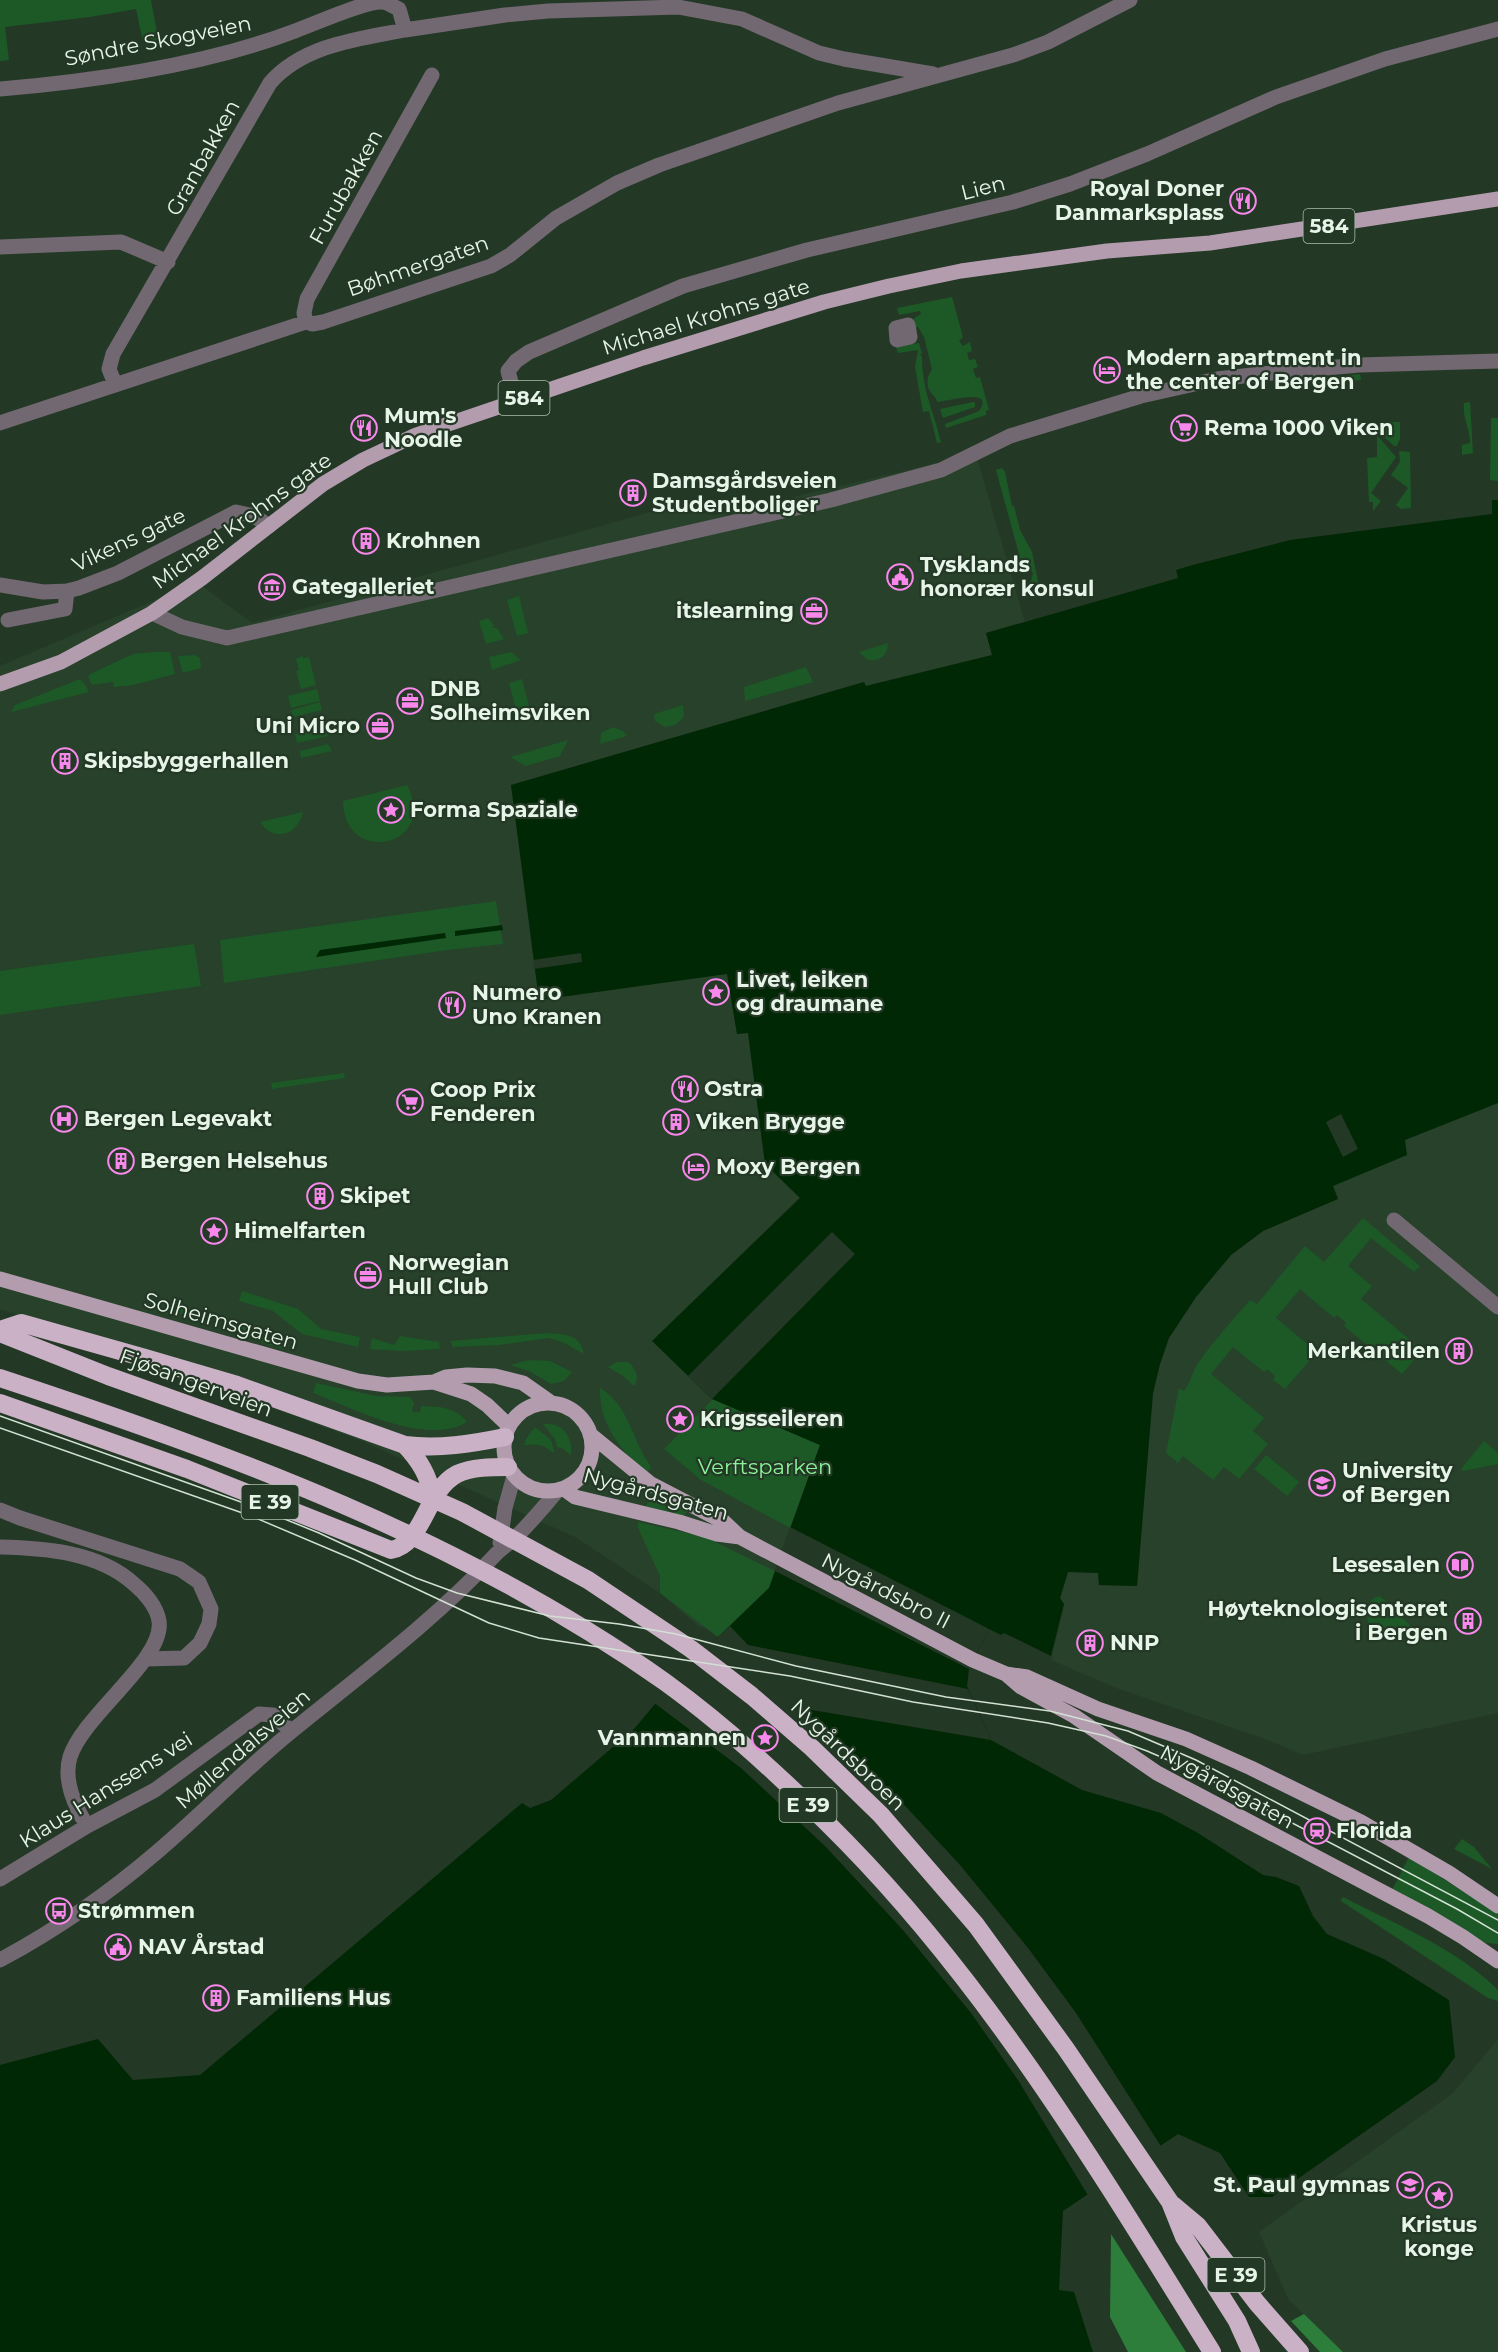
<svg xmlns="http://www.w3.org/2000/svg" width="1498" height="2352" font-family="Montserrat,sans-serif">
<rect width="100%" height="100%" fill="#243826"/>
<path fill="#27412a" d="M976,454L1025,622L986,633L993,655L865,686L864,682L511,785L539,1000L727,973L737,1034L748,1032L765,1164L800,1197L653,1341L712,1399L820,1445L769,1588L721,1634L698,1626L660,1593L575,1537L364,1442L166,1368L0,1309V666L197,582L252,623L658,510L716,515Z
M1498,1103V1713L1303,1755L1265,1739L1116,1688L1051,1660L1064,1605L1060,1599L1068,1572L1098,1573L1099,1585L1137,1586L1153,1393L1160,1364L1169,1338L1196,1297L1231,1255L1263,1231L1337,1199L1333,1186L1405,1140Z
M1498,2039V2352H1343L1288,2299L1259,2232L1453,2093Z"/>
<path fill="#1c5927" d="M0,0H151L160,49L143,42L136,9L90,17L5,27L9,60L0,61Z
M952,297L963,337L959,341L963,346L970,342L972,351L967,353L969,360L975,359L978,367L973,369L976,378L980,377L989,410L986,411V415L946,428L945,424L979,411C997,386 945,402 937,402L936,398C926,390 925,379 932,369L924,337L918,327L915,328L913,319L921,314L920,311L899,315L897,308Z
M894,341L912,344L919,343L922,354H919L922,356C922,390 933,410 941,442L937,443L929,411L923,412L915,367L918,350L898,353Z
M1360,374L1361,380L1316,384L1315,378Z
M973,402L975,403V407L943,418L940,409Z
M1470,402L1473,453L1462,455V445L1470,443C1470,428 1462,417 1464,403Z
M1491,418H1498V481L1490,480Z
M1386,422H1400V439L1397,446H1394L1382,435Z
M1377,435L1396,457L1371,493L1381,501L1373,511V502H1369L1367,458L1377,457Z
M1399,451L1410,452L1411,508L1401,509L1396,505L1408,488L1391,475L1400,462Z
M1002,468L1005,472L1012,506H1014L1020,530L1032,552L1040,591L1033,593L1026,590L1025,585L1031,581L1033,573L1029,567L1022,565L996,470Z
M519,596L528,633L517,636L507,600Z
M488,618L494,625L492,628H497L504,639L486,644L479,621Z
M888,643C888,655 880,662 868,660L859,652Z
M154,652H170L175,674L133,685L114,687L113,682L92,685L88,677L90,674L133,654Z
M511,652L521,660L492,670L489,657Z
M195,655L200,658L201,668L183,673L178,656Z
M302,656L303,658L309,657L316,685L301,689L296,671L299,670L296,659Z
M806,667L813,682L745,701L744,687Z
M80,679L85,684L89,692L11,712L15,705Z
M522,679L529,706L516,710L509,683Z
M317,689L320,701L291,708L288,696Z
M320,702L322,710L293,717L291,710Z
M683,705L684,717L675,725L665,727L655,721L654,714Z
M326,726L328,736L297,743L295,734Z
M613,727L623,731L627,736L600,744L601,733Z
M568,740L560,756L526,766L510,757Z
M328,744L332,751L301,758L300,751Z
M407,785C440,846 344,868 343,801Z
M303,812C298,835 274,843 260,822Z
M496,901L503,944L447,950L224,983L220,940Z
M194,944L201,986L0,1015V971Z
M344,1073L345,1078L272,1089L271,1083Z
M1363,1218L1420,1266L1414,1272L1371,1238L1348,1266L1372,1286L1361,1299L1422,1350L1402,1374L1344,1326L1346,1323L1337,1315L1334,1318L1300,1289L1276,1318L1317,1352L1285,1389L1273,1380L1275,1376L1267,1369L1264,1372L1233,1347L1211,1374L1264,1418L1253,1431L1268,1444L1239,1479L1224,1467L1213,1480L1183,1456L1178,1463L1166,1453L1179,1388L1184,1391C1191,1382 1192,1372 1199,1362C1214,1340 1233,1320 1250,1300L1257,1304L1305,1246L1324,1262Z
M242,1291L298,1309L321,1329L360,1337L358,1347L302,1334L273,1311L239,1301Z
M179,1306L198,1309L174,1316L150,1309Z
M240,1323L258,1328L284,1349C267,1344 246,1341 240,1323Z
M546,1333C563,1335 580,1332 584,1354L562,1342L549,1338L499,1345L452,1347L451,1341Z
M400,1336L439,1342L440,1349L400,1351L370,1349L372,1338L394,1345Z
M529,1360L550,1361L572,1372L564,1381L551,1384L529,1371L510,1365Z
M617,1362H628C636,1369 640,1377 634,1386L623,1376L608,1367Z
M316,1383L376,1396L410,1397L414,1403L412,1412H420L421,1406C439,1407 455,1406 467,1422C426,1447 353,1408 313,1393Z
M600,1388C629,1405 632,1440 651,1467L647,1473C621,1452 599,1424 600,1388Z
M713,1399L820,1445L790,1528L701,1480L664,1449Z
M543,1424C563,1422 573,1437 571,1455L562,1448L557,1447L555,1439Z
M535,1427L551,1440L554,1451L553,1453C544,1444 536,1444 524,1445L526,1439Z
M1484,1441L1498,1453V1464L1463,1471L1461,1469Z
M1266,1455L1299,1482L1287,1496L1254,1469Z
M653,1494L687,1511L684,1516L646,1506Z
M638,1522L705,1537L775,1571L769,1588L718,1637L660,1593V1576L638,1528Z
M1380,1596L1416,1631L1372,1640C1369,1626 1359,1600 1380,1596Z
M1462,1839L1474,1847L1492,1869L1454,1849Z
M1409,1857L1498,1914V1944L1487,1943L1480,1940L1392,1890Z
M1343,1897C1395,1924 1456,1948 1498,1990V2001L1488,1998L1341,1901Z"/>
<path fill="#2d7e3b" d="M1111,2234L1186,2352H1128L1110,2317Z
M1304,2314L1343,2352H1320L1291,2321Z"/>
<path fill="#002805" d="M1492,500H1498V1103L1405,1140L1407,1155L1333,1186L1338,1199L1263,1231L1231,1255L1196,1297L1169,1338L1160,1364L1153,1393L1137,1586L1099,1585L1098,1573L1068,1572L1060,1598L1064,1604L1051,1656L1004,1633L1001,1635L989,1629L969,1669L967,1686L991,1740L1082,1790L1161,1813L1198,1833L1263,1875L1276,1877L1299,1886L1313,1916L1327,1934L1384,1959L1449,2000L1455,2057L1437,2081L1272,2197H1249L1220,2153L1178,2134L1063,2211L1059,2290L1074,2292L1093,2352H0V2065L98,2039L133,2080L200,2075L522,1803L530,1808L551,1800L634,1729L681,1673L769,1588L820,1445L712,1399L652,1341L800,1198L765,1164L748,1033L737,1034L727,974L539,1000L511,785L864,682L866,686L992,655L986,633L1178,578L1176,570L1189,566L1290,540L1492,514Z
M502,925L503,930L455,936V931Z
M445,933L446,938L316,957L320,950Z"/>
<path fill="#243826" d="M581,953L582,962L534,969L533,960Z
M1341,1114L1358,1149L1343,1157L1326,1122Z
M832,1232L855,1254L712,1399L688,1376Z
M790,1527L989,1629L969,1669L775,1571Z
M730,1626L748,1645L968,1689L991,1740L800,1708L896,1796L960,1865L1028,1948L1076,2013L1162,2148L1089,2197L1018,2080L971,2013L902,1929L825,1846L741,1768L653,1702L679,1671L712,1638L715,1640Z"/>
<g fill="none" stroke-linecap="round" stroke-linejoin="round">
<path stroke="#726871" stroke-width="15" d="M0,89C94,81 208,64 295,31C314,24 365,1 382,2C387,2 394,7 399,9L405,30L505,15L548,11L678,7L742,19L819,53L844,59L933,74
M0,247L121,242L168,262
M306,322L304,313L307,299L432,75
M908,325L910,337L897,340L896,328Z
M115,384L109,369L113,354L270,83C303,45 358,39 405,30
M516,401L508,371L516,361L529,352L683,286L807,250L1013,202L1070,184L1147,154L1276,97L1385,59L1498,29
M0,423L306,322L312,324L323,322L491,266L510,255L556,218L617,183L659,165L838,103L1013,55L1048,42L1130,0
M0,585L43,592L67,591L79,588L118,573L236,512L254,516L269,526
M152,613L182,627L227,638L831,500L941,470L1010,436L1141,396L1217,379L1252,375L1359,365L1498,361
M8,620L65,609L67,591
M1394,1220L1498,1307
M0,1510L20,1518L180,1569L199,1582L211,1609L209,1624L200,1643L184,1658L145,1659
M500,1543L505,1508L514,1476
M0,1547C45,1548 99,1552 134,1584C145,1593 157,1607 159,1621C165,1659 83,1715 70,1757C63,1781 75,1806 87,1826
M0,1879L87,1826L155,1790L259,1714L273,1715L291,1731
M0,1960C56,1930 108,1894 157,1852C203,1813 245,1769 292,1731C362,1674 436,1619 497,1553C503,1547 510,1543 515,1538C530,1523 544,1507 557,1491"/>
<path stroke="#b29cae" stroke-width="15" d="M0,684L61,662L152,613L202,578L323,484L363,460L416,435L643,358L824,302L889,286L961,271L1107,251L1210,243L1498,199
M0,1279L358,1381L387,1385L434,1382L446,1377L467,1375L495,1376L523,1383L550,1402
M434,1382L471,1394L487,1405L509,1426
M504 1447a44 44 0 1 1 88 0a44 44 0 1 1-88 0Z
M591,1435L651,1484L724,1522L740,1537L973,1660L1006,1674L1027,1677L1098,1709L1186,1739L1251,1768L1361,1822L1449,1873L1498,1906
M564,1489L575,1497L679,1522L717,1534L740,1537
M1006,1674L1021,1687L1074,1716L1157,1773L1428,1916L1463,1937L1498,1961"/>
<path stroke="#cab1c6" stroke-width="18" d="M0,1330L21,1323L145,1358L237,1385L405,1445C439,1449 471,1444 505,1437
M0,1333L108,1376L310,1448L377,1474L462,1512L588,1580L691,1649L752,1696L812,1748L881,1815L976,1925L1066,2049L1170,2202L1184,2237L1237,2321L1251,2352
M0,1378C233,1455 463,1539 665,1682C730,1729 790,1785 846,1842C993,1992 1102,2175 1212,2352
M0,1403L187,1469L391,1550C424,1544 425,1491 457,1474C472,1467 492,1467 508,1467
M405,1445C420,1461 428,1475 433,1497
M1173,2205L1198,2226L1257,2303L1300,2352"/>
<path stroke="#d3e0d4" stroke-width="1.5" d="M0,1416L255,1507L319,1533L416,1578L457,1593L550,1616L619,1624L676,1634L796,1666L946,1697L1050,1711L1128,1731L1196,1760L1498,1920
M0,1428L251,1516L355,1560L489,1623L539,1638L790,1676L913,1702L1048,1723L1106,1736L1147,1751L1191,1770L1457,1909L1498,1933"/>
</g>
<defs>
<g id="restaurant-ring" transform="scale(1.35)"><circle r="9.5" fill="#243826" stroke="#f888eb" stroke-width="1.5"/><path d="M-5-6h1v4h1v-4h1v4h1v-4h1v5L-1.5 .5V6h-2V.5L-5-1ZM5-6V6H3V1.5H1.5Q1.5-4 5-6Z" fill="#f888eb"/></g>
<g id="hotel-ring" transform="scale(1.35)"><circle r="9.5" fill="#243826" stroke="#f888eb" stroke-width="1.5"/><path d="M-6-4.5h1.5V1H6V5H4.5V3h-9V5H-6ZM-4 0a1.8 1.8 0 1 1 3.6 0ZM.5 0V-2.5h3Q6-2.5 6 0Z" fill="#f888eb"/></g>
<g id="supermarket-ring" transform="scale(1.35)"><circle r="9.5" fill="#243826" stroke="#f888eb" stroke-width="1.5"/><path d="M-6-5.5h2.5l.6 2H6L4.5 2H-2.5L-4.4-4H-6ZM-1.5 3.2a1.3 1.3 0 1 0 .1 0ZM3 3.2a1.3 1.3 0 1 0 .1 0Z" fill="#f888eb"/></g>
<g id="building-ring" transform="scale(1.35)"><circle r="9.5" fill="#243826" stroke="#f888eb" stroke-width="1.5"/><path d="M-4-6H4V6H1V3H-1V6H-4ZM-2.5-4.3h1.7v1.8h-1.7ZM.8-4.3h1.7v1.8H.8ZM-2.5-1h1.7V.8h-1.7ZM.8-1h1.7V.8H.8Z" fill="#f888eb"/></g>
<g id="civic-ring" transform="scale(1.35)"><circle r="9.5" fill="#243826" stroke="#f888eb" stroke-width="1.5"/><path d="M-.6-6.5H3V-4.5H.6V-3L4-1V1h2V6H-6V1h2V-1L-.6-3ZM-1.2 2.5V6h2.4V2.5Z" fill="#f888eb"/></g>
<g id="museum-ring" transform="scale(1.35)"><circle r="9.5" fill="#243826" stroke="#f888eb" stroke-width="1.5"/><path d="M0-6L6-3V-2H-6V-3ZM-5-1h2V3h-2ZM-1-1h2V3h-2ZM3-1h2V3H3ZM-6 4H6V6H-6Z" fill="#f888eb"/></g>
<g id="office-ring" transform="scale(1.35)"><circle r="9.5" fill="#243826" stroke="#f888eb" stroke-width="1.5"/><path d="M-6-3h4V-5.5h4V-3h4V5H-6ZM-1-4.5V-3h2v-1.5ZM-6 0V1H6V0Z" fill="#f888eb"/></g>
<g id="sight-ring" transform="scale(1.35)"><circle r="9.5" fill="#243826" stroke="#f888eb" stroke-width="1.5"/><path d="M0-6L1.8-2.2L6-1.7L2.9 1.2L3.7 5.4L0 3.3L-3.7 5.4L-2.9 1.2L-6-1.7L-1.8-2.2Z" fill="#f888eb"/></g>
<g id="hospital-ring" transform="scale(1.35)"><circle r="9.5" fill="#243826" stroke="#f888eb" stroke-width="1.5"/><path d="M-5-5h3v3.5h4V-5h3V5h-3V1.5h-4V5h-3Z" fill="#f888eb"/></g>
<g id="university-ring" transform="scale(1.35)"><circle r="9.5" fill="#243826" stroke="#f888eb" stroke-width="1.5"/><path d="M0-5L7-2L0 1L-7-2ZM-4 1L0 2.5L4 1V4Q0 6-4 4Z" fill="#f888eb"/></g>
<g id="library-ring" transform="scale(1.35)"><circle r="9.5" fill="#243826" stroke="#f888eb" stroke-width="1.5"/><path d="M-6-4Q-3-5.5-.7-3.5V5Q-3 3-6 4ZM6-4Q3-5.5 .7-3.5V5Q3 3 6 4Z" fill="#f888eb"/></g>
<g id="station-ring" transform="scale(1.35)"><circle r="9.5" fill="#243826" stroke="#f888eb" stroke-width="1.5"/><path d="M-3-6H3Q5-6 5-4V2Q5 4 3 4L4.5 6H3L1.5 4h-3L-3 6H-4.5L-3 4Q-5 4-5 2V-4Q-5-6-3-6ZM-3.5-4v3h7v-3ZM-3.5 1v1.5H-2V1ZM2 1v1.5H3.5V1Z" fill="#f888eb"/></g>
<g id="bus-ring" transform="scale(1.35)"><circle r="9.5" fill="#243826" stroke="#f888eb" stroke-width="1.5"/><path d="M-5-6H5V4H4V6H2V4H-2V6H-4V4H-5ZM-3.5-4V0h7V-4ZM-3.5 1.2v1.5H-2V1.2ZM2 1.2v1.5H3.5V1.2Z" fill="#f888eb"/></g>
<g id="school-ring" transform="scale(1.35)"><circle r="9.5" fill="#243826" stroke="#f888eb" stroke-width="1.5"/><path d="M0-5L7-2L0 1L-7-2ZM-4 1L0 2.5L4 1V4Q0 6-4 4Z" fill="#f888eb"/></g>
</defs>
<g fill-rule="evenodd">
<use href="#restaurant-ring" x="1243" y="201"/>
<use href="#hotel-ring" x="1107" y="370"/>
<use href="#restaurant-ring" x="364" y="428"/>
<use href="#supermarket-ring" x="1184" y="428"/>
<use href="#building-ring" x="633" y="493"/>
<use href="#building-ring" x="366" y="541"/>
<use href="#civic-ring" x="900" y="577"/>
<use href="#museum-ring" x="272" y="587"/>
<use href="#office-ring" x="814" y="611"/>
<use href="#office-ring" x="410" y="701"/>
<use href="#office-ring" x="380" y="726"/>
<use href="#building-ring" x="65" y="761"/>
<use href="#sight-ring" x="391" y="810"/>
<use href="#sight-ring" x="716" y="992"/>
<use href="#restaurant-ring" x="452" y="1005"/>
<use href="#restaurant-ring" x="685" y="1089"/>
<use href="#supermarket-ring" x="410" y="1102"/>
<use href="#hospital-ring" x="64" y="1119"/>
<use href="#building-ring" x="676" y="1122"/>
<use href="#building-ring" x="121" y="1161"/>
<use href="#hotel-ring" x="696" y="1167"/>
<use href="#building-ring" x="320" y="1196"/>
<use href="#sight-ring" x="214" y="1231"/>
<use href="#office-ring" x="368" y="1275"/>
<use href="#building-ring" x="1459" y="1351"/>
<use href="#sight-ring" x="680" y="1419"/>
<use href="#university-ring" x="1322" y="1483"/>
<use href="#library-ring" x="1460" y="1565"/>
<use href="#building-ring" x="1468" y="1621"/>
<use href="#building-ring" x="1090" y="1643"/>
<use href="#sight-ring" x="765" y="1738"/>
<use href="#station-ring" x="1317" y="1831"/>
<use href="#bus-ring" x="59" y="1911"/>
<use href="#civic-ring" x="118" y="1947"/>
<use href="#building-ring" x="216" y="1998"/>
<use href="#school-ring" x="1410" y="2185"/>
<use href="#sight-ring" x="1439" y="2195"/>
</g>
<g text-anchor="middle" stroke-width="4.5" stroke-linejoin="round" paint-order="stroke">
<g fill="#243826" stroke="#acbcae" stroke-width="1.5">
<rect x="1303.5" y="209" width="51" height="34" rx="4.5"/>
<rect x="498.5" y="381" width="51" height="34" rx="4.5"/>
<rect x="241.5" y="1485" width="57" height="34" rx="4.5"/>
<rect x="779.5" y="1788" width="57" height="34" rx="4.5"/>
<rect x="1207.5" y="2258" width="57" height="34" rx="4.5"/>
</g>
<g font-size="20" font-weight="bold" fill="#e7f4e8">
<text x="1329" y="233">584</text>
<text x="524" y="405">584</text>
<text x="270" y="1509">E 39</text>
<text x="808" y="1812">E 39</text>
<text x="1236" y="2282">E 39</text>
</g>
<g font-size="21" fill="#e7f4e8" stroke="#243826">
<text transform="translate(158 41) rotate(-11)" y="7">Søndre Skogveien</text>
<text transform="translate(203 158) rotate(-61)" y="7">Granbakken</text>
<text transform="translate(346 187) rotate(-61)" y="7">Furubakken</text>
<text transform="translate(983 188) rotate(-14)" y="7">Lien</text>
<text transform="translate(418 266) rotate(-19)" y="7">Bøhmergaten</text>
<text transform="translate(706 317) rotate(-17)" y="7">Michael Krohns gate</text>
<text transform="translate(242 521) rotate(-36)" y="7">Michael Krohns gate</text>
<text transform="translate(129 540) rotate(-25)" y="7">Vikens gate</text>
<text transform="translate(221 1321) rotate(16)" y="7">Solheimsgaten</text>
<text transform="translate(196 1383) rotate(20)" y="7">Fjøsangerveien</text>
<text transform="translate(656 1494) rotate(15)" y="7">Nygårdsgaten</text>
<text transform="translate(886 1591) rotate(27)" y="7">Nygårdsbro II</text>
<text transform="translate(243 1749) rotate(-41)" y="7">Møllendalsveien</text>
<text transform="translate(848 1755) rotate(44)" y="7">Nygårdsbroen</text>
<text transform="translate(1227 1787) rotate(29)" y="7">Nygårdsgaten</text>
<text transform="translate(106 1790) rotate(-32)" y="7">Klaus Hanssens vei</text>
</g>
<g font-size="21" font-weight="bold" fill="#e7f4e8" stroke="#243826" text-anchor="start">
<text x="1224" y="196" text-anchor="end">Royal Doner<tspan x="1224" dy="24">Danmarksplass</tspan></text>
<text x="1126" y="365">Modern apartment in<tspan x="1126" dy="24">the center of Bergen</tspan></text>
<text x="384" y="423">Mum's<tspan x="384" dy="24">Noodle</tspan></text>
<text x="1204" y="435">Rema 1000 Viken</text>
<text x="652" y="488">Damsgårdsveien<tspan x="652" dy="24">Studentboliger</tspan></text>
<text x="386" y="548">Krohnen</text>
<text x="920" y="572">Tysklands<tspan x="920" dy="24">honorær konsul</tspan></text>
<text x="292" y="594">Gategalleriet</text>
<text x="794" y="618" text-anchor="end">itslearning</text>
<text x="430" y="696">DNB<tspan x="430" dy="24">Solheimsviken</tspan></text>
<text x="360" y="733" text-anchor="end">Uni Micro</text>
<text x="84" y="768">Skipsbyggerhallen</text>
<text x="410" y="817">Forma Spaziale</text>
<text x="736" y="987">Livet, leiken<tspan x="736" dy="24">og draumane</tspan></text>
<text x="472" y="1000">Numero<tspan x="472" dy="24">Uno Kranen</tspan></text>
<text x="704" y="1096">Ostra</text>
<text x="430" y="1097">Coop Prix<tspan x="430" dy="24">Fenderen</tspan></text>
<text x="84" y="1126">Bergen Legevakt</text>
<text x="696" y="1129">Viken Brygge</text>
<text x="140" y="1168">Bergen Helsehus</text>
<text x="716" y="1174">Moxy Bergen</text>
<text x="340" y="1203">Skipet</text>
<text x="234" y="1238">Himelfarten</text>
<text x="388" y="1270">Norwegian<tspan x="388" dy="24">Hull Club</tspan></text>
<text x="1440" y="1358" text-anchor="end">Merkantilen</text>
<text x="700" y="1426">Krigsseileren</text>
<text x="1342" y="1478">University<tspan x="1342" dy="24">of Bergen</tspan></text>
<text x="1440" y="1572" text-anchor="end">Lesesalen</text>
<text x="1448" y="1616" text-anchor="end">Høyteknologisenteret<tspan x="1448" dy="24">i Bergen</tspan></text>
<text x="1110" y="1650">NNP</text>
<text x="746" y="1745" text-anchor="end">Vannmannen</text>
<text x="1336" y="1838">Florida</text>
<text x="78" y="1918">Strømmen</text>
<text x="138" y="1954">NAV Årstad</text>
<text x="236" y="2005">Familiens Hus</text>
<text x="1390" y="2192" text-anchor="end">St. Paul gymnas</text>
<text x="1439" y="2232" text-anchor="middle">Kristus<tspan x="1439" dy="24">konge</tspan></text>
</g>
<g font-size="21" fill="#8df499" stroke="#243826">
<text x="765" y="1474">Verftsparken</text>
</g>
</g>
</svg>
